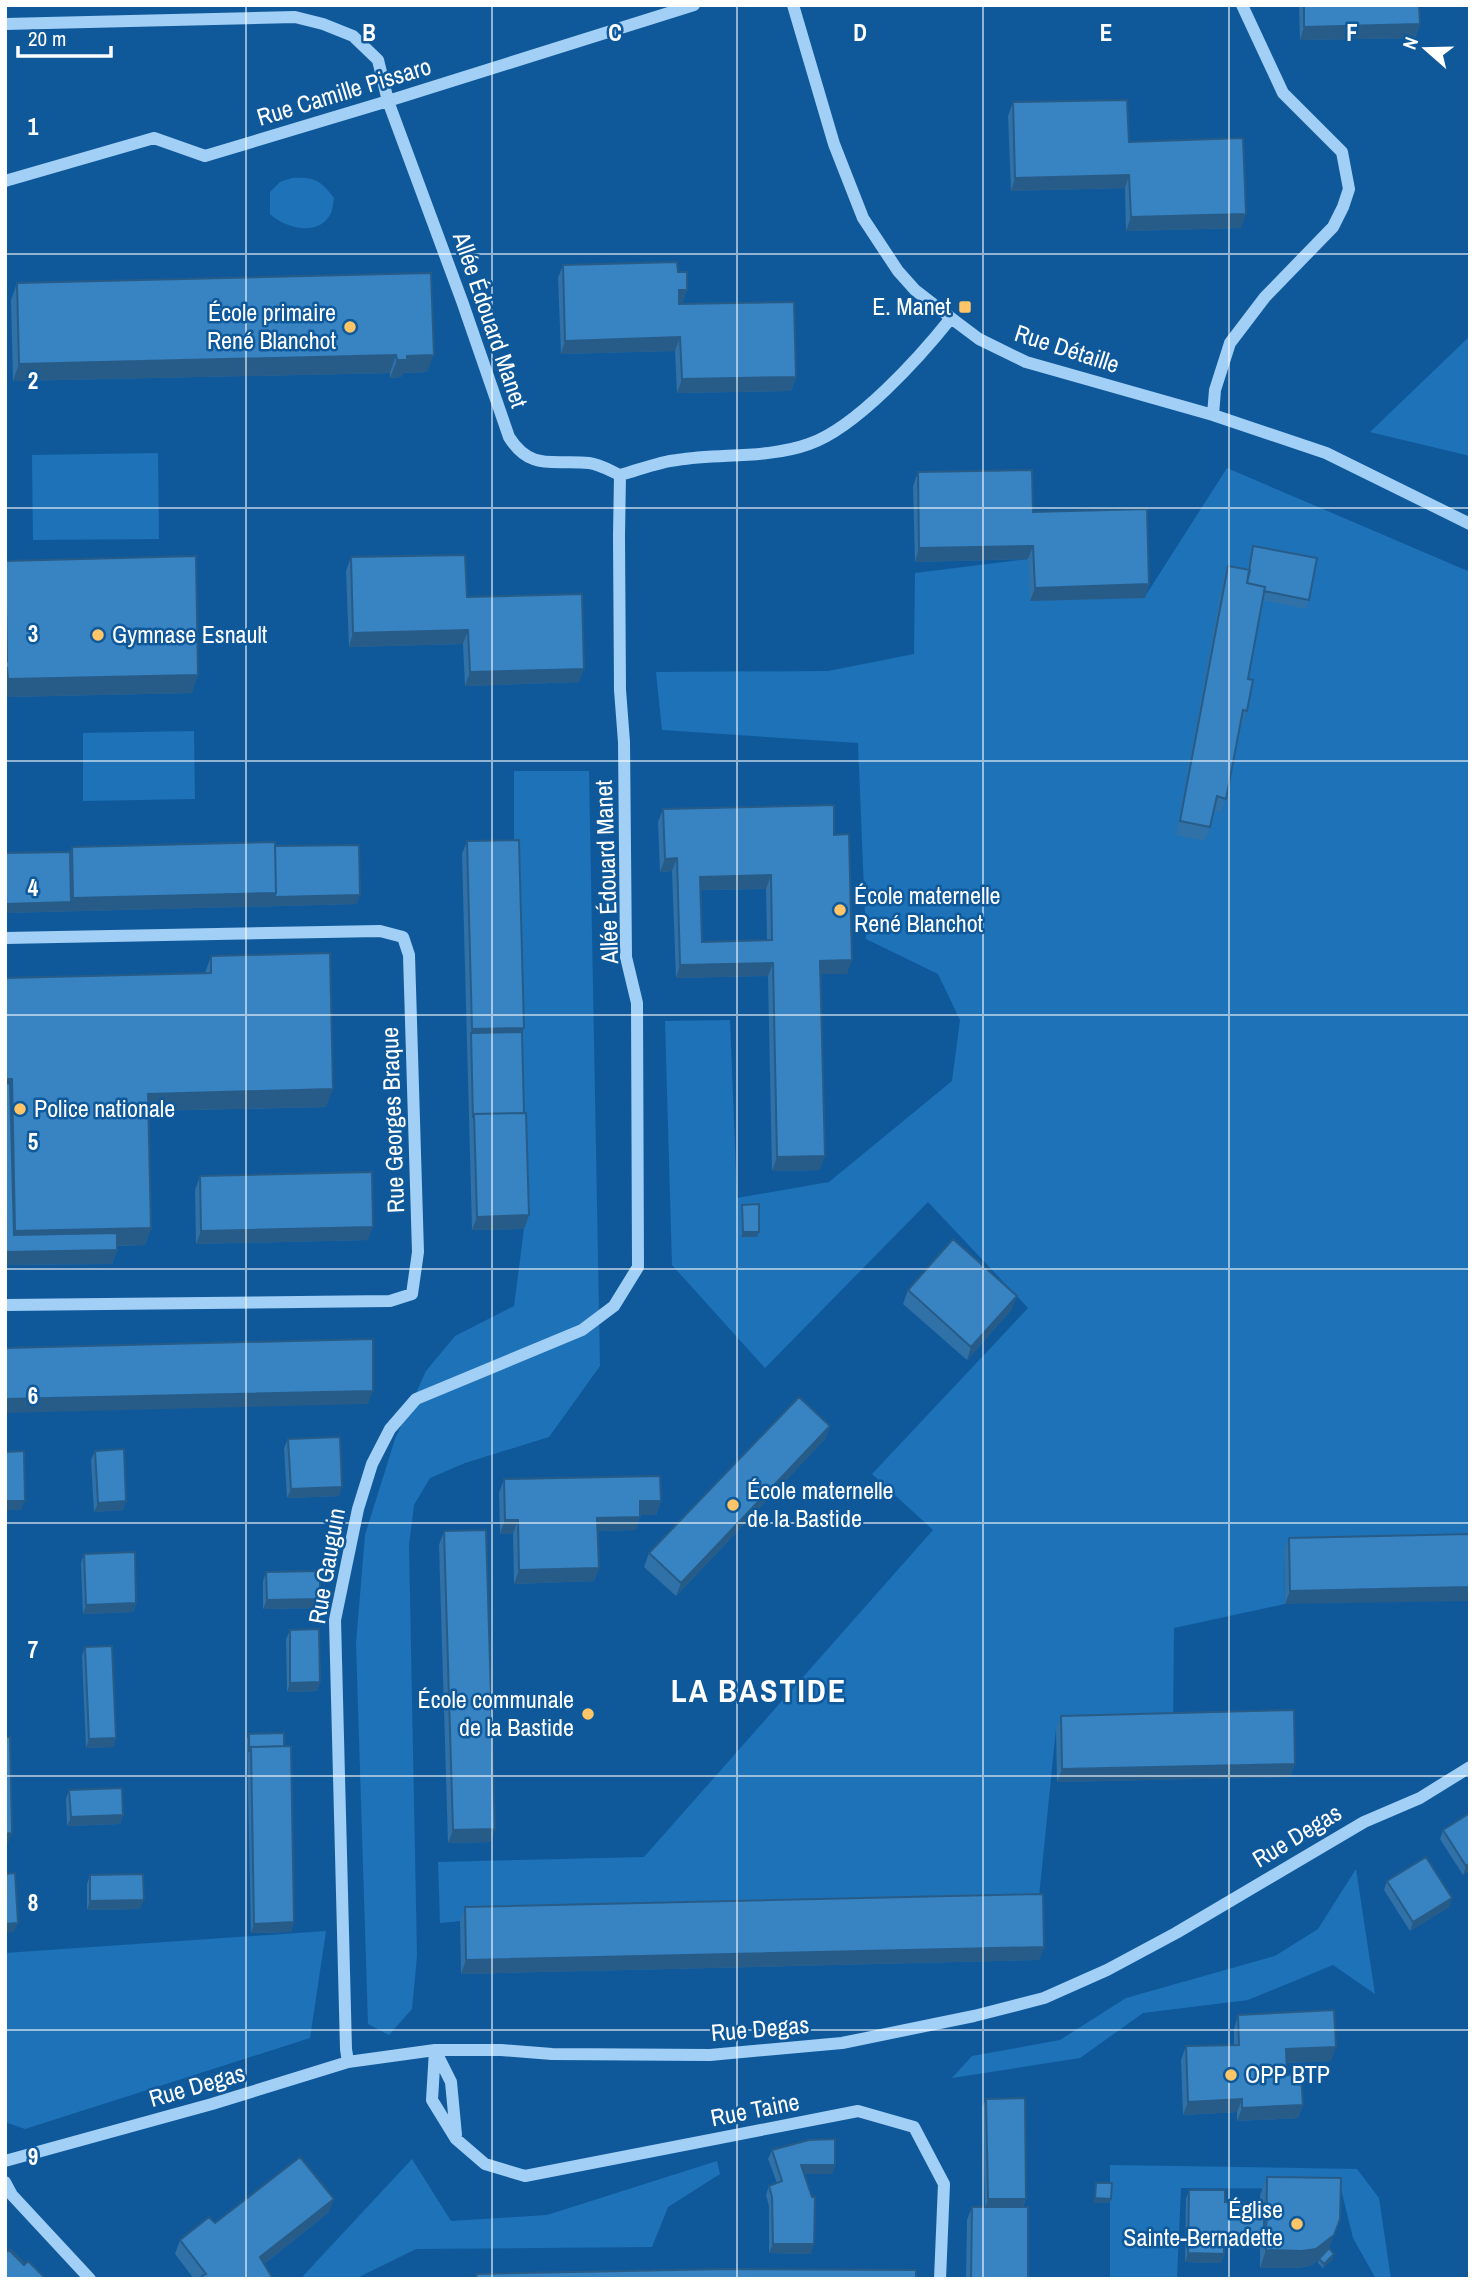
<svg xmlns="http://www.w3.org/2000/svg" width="1475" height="2284" font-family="'Archivo Narrow',sans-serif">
<rect width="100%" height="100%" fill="#0f599b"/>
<path fill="#1e72b8" d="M292,178C315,177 320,180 334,198C333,203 333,210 330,215C317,237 285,228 270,214V192L280,182Z
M1470,336V456L1370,432Z
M158,453L159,539L33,540L32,455Z
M1227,468L1470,572V1548L1284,1552L1285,1604L1174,1628L1173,1727L1056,1729L1038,1907L460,1921L440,1923L438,1862L644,1857L933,1530L872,1474L1028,1308L928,1202L765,1368L672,1265L665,1021L730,1020L737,1198L829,1182L952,1081L960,1020L938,974L866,939L858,743L662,730L656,672L828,671L914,654L915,573L1028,559L1144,598Z
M194,731L195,799L83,801V733Z
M514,771H589L600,1366L549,1437L465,1463L430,1478L414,1505L409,1545L417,1956L412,2009L389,2035L368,2024L356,1643L365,1535L395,1439L426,1371L455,1336L514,1306L524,1229L514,853Z
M1356,1869L1375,1994L1333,1965L1248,2000L1143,2013L1080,2058L952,2078L972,2056L1060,2040L1126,1998L1275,1956L1318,1929Z
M326,1931L310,2038L25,2129L5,2122V1953Z
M412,2159L451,2221L547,2215L717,2161L720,2174L668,2207L652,2247L416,2249L355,2279H306L303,2276Z
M1110,2165L1357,2169L1379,2198L1391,2279H1376L1353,2238L1341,2189L1181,2188L1177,2278L1110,2279Z"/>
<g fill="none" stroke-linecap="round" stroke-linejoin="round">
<path stroke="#a2cff5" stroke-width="12" d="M793,5L834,144L863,218L898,271L915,290L955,321L979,339L1026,362L1213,415L1326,453L1470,524
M5,24L295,17L323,24L353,36L378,60L388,101L462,301L509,437C531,472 554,459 589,463C599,464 611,471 620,475
M5,181L154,138L205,156L388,101L694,5
M1213,415L1215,390L1230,343L1265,297L1333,227L1343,207L1349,189L1342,152L1283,93L1242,5
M5,938L380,931L403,937L409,955L418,1252L412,1294L390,1301L5,1305
M435,2050L432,2100L456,2139L485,2164L525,2176L858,2111L914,2127L944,2184L940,2279
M436,2052L451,2082L456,2135
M348,2062L346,2049L335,1620L358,1509L372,1464L390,1429L416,1399L582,1330L614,1306L638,1267L637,1003L626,957L624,742L620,690L619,536L620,475C639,470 658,462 677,460C720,453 767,459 809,444C856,428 920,357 951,318
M5,2161L212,2104L348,2062L435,2050H501L552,2054L710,2055L842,2043L974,2016L1044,1998L1107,1970L1176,1933L1364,1822L1420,1798L1470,1767
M5,2182L12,2195L90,2279"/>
</g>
<path fill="#3071a7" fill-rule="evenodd" d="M1299,5H1419L1420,24L1415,38L1300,40Z
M1013,102L1129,142L1241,228L1126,231L1125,188L1011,191L1008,116Z
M563,265L678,272L687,290L682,303H679V304L796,377L791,391L677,393L675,351L561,354L558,278Z
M431,273L427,372L403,373L401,377L390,378V373L13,381L11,300L17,283Z
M918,472L1033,512L1149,584L1145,598L1030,601L1028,559L915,562L913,486Z
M1253,546L1309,600L1306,609L1262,600L1248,679L1247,711L1242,725L1240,724L1226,799L1221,812L1214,810L1210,827L1205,841L1176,835L1223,579L1228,566L1247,570L1250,556Z
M351,557L467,597L579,682L465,686L463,644L349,647L346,571Z
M5,561L192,693L5,697Z
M663,809L834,835L847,974H820V1170L772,1171L768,976L676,978L672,871L660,872L658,822ZM766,889L767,941L702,942L701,890Z
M467,841L522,1032L524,1113L529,1215L524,1229L472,1230L462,854Z
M275,846L357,904L5,913L70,852L72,847Z
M211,956L326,1107L149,1111L151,1228L145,1245L117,1246V1250L112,1264L5,1265V978L205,973Z
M200,1176L368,1240L196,1244L195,1190Z
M742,1205L757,1237H741V1209Z
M908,1290L1012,1309L967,1360L903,1304Z
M830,1426L825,1439L676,1596L644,1567L649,1553Z
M288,1439L339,1496L287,1498L284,1448Z
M95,1451L123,1510L94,1512L91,1460Z
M504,1479L661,1501L656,1515H640L636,1530L598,1531L599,1568L594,1581L514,1584L513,1533L500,1534L499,1493Z
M444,1531L495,1829L490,1842L448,1843L439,1545Z
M1470,1534L1285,1604L1284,1551L1289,1538Z
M84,1554L136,1603L133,1612L83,1614L81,1563Z
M266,1572L317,1608L263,1609V1581Z
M290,1630L320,1682L317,1691L287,1692L286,1639Z
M85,1647L116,1738L113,1747L86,1748L82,1656Z
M1061,1716L1295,1764L1290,1777L1057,1782L1056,1729Z
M249,1734L284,1746L294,1922L291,1932L251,1933L247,1739Z
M69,1790L123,1815L120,1824L67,1826L66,1799Z
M1470,1813V1870L1463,1875L1440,1839L1443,1830Z
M90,1875L140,1909L87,1910V1884Z
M1387,1881L1449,1907L1410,1931L1384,1890Z
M465,1907L1044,1947L1039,1960L461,1974L460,1921Z
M1238,2015L1331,2061L1286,2063L1287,2075L1303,2105L1298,2118L1237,2121V2112L1183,2115L1181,2060L1186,2046L1234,2045V2029Z
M986,2099L1026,2199L1023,2207L1028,2279H966L967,2220L972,2207H985L982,2108Z
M772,2150L835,2165L832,2174H804L811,2254L769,2253V2206L766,2195L769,2186L777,2183L768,2159Z
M1267,2177L1329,2249L1333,2259L1323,2268L1318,2263L1319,2259L1310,2266L1296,2268H1260V2248H1224V2254L1221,2263L1185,2262L1186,2199L1189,2190L1225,2202L1260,2203V2195Z
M329,2212L264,2264L273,2279H194L175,2254L180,2240L215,2223Z"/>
<path fill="#275c88" d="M1420,24L1415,38L1300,40L1304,27Z
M1129,175L1125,188L1011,191L1015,178Z
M1246,214L1241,228L1126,231L1131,217Z
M679,290H687L682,303L674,304Z
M680,337L675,351L561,354L565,341Z
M396,355L390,373L13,381L19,364Z
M434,355L427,372L403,373L401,377L390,378L397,360L407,356Z
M796,377L791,391L677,393L682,379Z
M1033,546L1028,559L915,562L919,548Z
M1149,584L1145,598L1030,601L1035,588Z
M468,630L463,644L349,647L353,633Z
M584,669L579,682L465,686L470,672Z
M198,675L192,693L5,697V688L8,679Z
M677,858L672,871L660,872L665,859Z
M771,875L766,889L695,890L700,877Z
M276,893L360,895L357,904L5,913V904L71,902L73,898Z
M852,960L847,974H815L820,961Z
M773,963L768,976L676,978L680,965Z
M524,1028L519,1041L471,1033L472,1029Z
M5,1079H12L6,1097Z
M333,1089L326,1107L142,1111L148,1094Z
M825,1156L820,1170L772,1171L777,1157Z
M529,1215L524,1229L472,1230L477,1217Z
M373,1227L368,1240L196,1244L201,1231Z
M151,1228L145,1245L9,1249L15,1231Z
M743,1232H759L757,1237H741Z
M117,1250L112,1264L5,1265V1252Z
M1017,1296L1012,1309L967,1360L971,1347Z
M373,1391L368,1404L5,1413V1399Z
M830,1426L825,1439L676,1596L681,1583Z
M342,1487L339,1496L287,1498L291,1489Z
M5,1501H25L21,1510H5Z
M126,1501L123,1510L94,1512L98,1503Z
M640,1501H661L656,1515H635Z
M640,1517L636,1530L593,1531L597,1518Z
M505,1520H518L513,1533L500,1534Z
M599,1568L594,1581L514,1584L519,1570Z
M1470,1587V1601L1285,1604L1290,1591Z
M320,1599L317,1608L263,1609L267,1600Z
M136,1603L133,1612L83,1614L86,1605Z
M320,1682L317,1691L287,1692L290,1683Z
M116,1738L113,1747L86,1748L89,1739Z
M1295,1764L1290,1777L1057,1782L1062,1769Z
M123,1815L120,1824L67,1826L71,1817Z
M495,1829L490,1842L448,1843L453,1830Z
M12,1833L8,1843H5V1834Z
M1470,1863V1870L1463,1875L1466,1866Z
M1452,1898L1449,1907L1410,1931L1413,1922Z
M144,1900L140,1909L87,1910L90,1901Z
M294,1922L291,1932L251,1933L254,1924Z
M18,1923L14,1932L5,1933V1924Z
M1044,1947L1039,1960L461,1974L466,1960Z
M1336,2047L1331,2061L1281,2063L1286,2049Z
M1242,2099L1237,2112L1183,2115L1188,2102Z
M1303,2105L1298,2118L1237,2121L1242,2108Z
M801,2165H835L832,2174H798Z
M1095,2198L1111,2199L1110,2203H1093Z
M334,2199L329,2212L255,2271L260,2257Z
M988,2199H1026L1022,2208H985Z
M1340,2219L1327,2253L1310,2266L1296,2268H1260L1266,2250Z
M1224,2238L1264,2239L1260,2248H1221Z
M773,2244H814L811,2254L769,2253Z
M1188,2253L1224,2254L1221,2263L1185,2262Z
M1334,2254L1333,2259L1323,2268L1324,2264Z"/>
<path fill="#3883c2" stroke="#275c88" stroke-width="2" fill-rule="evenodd" d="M1304,5H1419L1420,24L1304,27Z
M1127,100L1129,142L1243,138L1246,214L1131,217L1129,175L1015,178L1013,102Z
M677,262L678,272H687V290H679V304L794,302L796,377L682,379L680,337L565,341L563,265Z
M431,273L434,355L407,356V360H397L396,355L19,364L17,283Z
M1032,470L1033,512L1147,509L1149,584L1035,588L1033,546L919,548L918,472Z
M1253,546L1317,558L1309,600L1264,591L1265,587L1247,583Z
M465,555L467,597L582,594L584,669L470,672L468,630L353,633L351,557Z
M196,556L198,675L8,679L7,668H5V661H7L5,561Z
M1228,566L1250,570L1247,583L1265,587L1248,679L1253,680L1247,711L1243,710L1226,799L1217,796L1210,827L1180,821Z
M834,805V835L849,834L852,960L820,961L825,1156L777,1157L773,963L680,965L677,858L665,859L663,809ZM771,875L772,940L702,942L700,877Z
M519,840L524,1028L472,1029L467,841Z
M275,842L276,893L73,898L72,847Z
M359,845L360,895L274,897L276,893L275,846Z
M70,852L71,902L5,904V853Z
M330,953L333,1089L148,1094L151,1228L15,1231L12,1079H5V978L211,973V956Z
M522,1032L524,1113L474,1114L473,1118L471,1033Z
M10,1083L14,1235L117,1233V1250L5,1252V1084Z
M526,1113L529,1215L477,1217L474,1114Z
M372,1172L373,1227L201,1231L200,1176Z
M759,1204V1232H743L742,1205Z
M953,1239L1017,1296L971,1347L908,1290Z
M373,1339V1391L5,1399V1348Z
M799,1397L830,1426L681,1583L649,1553Z
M340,1437L342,1487L291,1489L288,1439Z
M124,1449L126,1501L98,1503L95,1451Z
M24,1451L25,1501H5V1452Z
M660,1476L661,1501H640V1517L597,1518L599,1568L519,1570L518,1520H505L504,1479Z
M486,1530L495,1829L453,1830L444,1531Z
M1470,1534V1587L1290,1591L1289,1538Z
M135,1552L136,1603L86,1605L84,1554Z
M320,1571V1599L267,1600L266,1572Z
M5,1612L6,1671H5Z
M319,1629L320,1682L290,1683V1630Z
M112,1646L116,1738L89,1739L85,1647Z
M1294,1710L1295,1764L1062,1769L1061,1716Z
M284,1733V1746L251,1747L249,1752V1734Z
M5,1737H10L12,1833L5,1834Z
M291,1746L294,1922L254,1924L251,1747Z
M122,1788L123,1815L71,1817L69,1790Z
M1470,1813V1863L1466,1866L1443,1830Z
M1426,1857L1452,1898L1413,1922L1387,1881Z
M15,1873L18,1923L5,1924V1874Z
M143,1874L144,1900L90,1901V1875Z
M1043,1894L1044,1947L466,1960L465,1907Z
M1334,2010L1336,2047L1286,2049L1287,2075L1301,2074L1303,2105L1242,2108V2099L1188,2102L1186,2046L1239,2045L1238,2015Z
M1025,2098L1026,2199H988L986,2099Z
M835,2139V2165H801L812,2197H815L814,2244H773L772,2197L769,2186L782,2181L772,2150L809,2140Z
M300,2157L334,2199L260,2257L273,2279H204L202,2276L206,2274L180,2240L209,2217L215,2223Z
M1267,2177L1341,2178L1340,2219L1334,2235L1316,2249L1302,2251L1266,2250Z
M1096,2183H1112L1111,2199L1095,2198Z
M1189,2190H1225V2202L1264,2203V2239L1224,2238V2254L1188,2253Z
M972,2207H1028V2279H971Z
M1329,2248L1334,2254L1324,2264L1319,2259Z
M9,2250L24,2265L28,2261L46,2279H5V2253Z
M11,2250L25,2264L24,2265L10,2251Z
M727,2269L916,2270V2279H477L476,2274Z"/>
<path fill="none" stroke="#fff" stroke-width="2" stroke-opacity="0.55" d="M246,5V2279M492,5V2279M737,5V2279M983,5V2279M1229,5V2279M5,254H1470M5,508H1470M5,761H1470M5,1015H1470M5,1269H1470M5,1523H1470M5,1776H1470M5,2030H1470"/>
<g fill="#ffc566" stroke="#0f599b" stroke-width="2.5">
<rect x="958" y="300" width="14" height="14" rx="3.5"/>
<circle cx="350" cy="327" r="7"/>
<circle cx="98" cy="635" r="7"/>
<circle cx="840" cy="910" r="7"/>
<circle cx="20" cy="1109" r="7"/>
<circle cx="733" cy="1505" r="7"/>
<circle cx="588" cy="1714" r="7"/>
<circle cx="1231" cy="2075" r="7"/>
<circle cx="1297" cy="2224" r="7"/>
</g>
<g text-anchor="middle" stroke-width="5" stroke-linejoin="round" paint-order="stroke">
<g font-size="24" fill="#fff" stroke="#0f599b">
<text transform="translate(344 92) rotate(-17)" y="8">Rue Camille Pissaro</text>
<text transform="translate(490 320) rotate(71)" y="8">Allée Édouard Manet</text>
<text transform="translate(1067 349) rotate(18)" y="8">Rue Détaille</text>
<text transform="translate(607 872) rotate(-92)" y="8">Allée Édouard Manet</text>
<text transform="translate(393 1120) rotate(-92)" y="8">Rue Georges Braque</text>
<text transform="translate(327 1566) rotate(-80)" y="8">Rue Gauguin</text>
<text transform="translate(1297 1836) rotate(-31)" y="8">Rue Degas</text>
<text transform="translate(760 2029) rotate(-5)" y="8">Rue Degas</text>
<text transform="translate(197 2086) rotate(-16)" y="8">Rue Degas</text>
<text transform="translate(755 2110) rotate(-11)" y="8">Rue Taine</text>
</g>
<g font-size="24" fill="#fff" stroke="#0f599b" text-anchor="start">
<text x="951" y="315" text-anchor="end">E. Manet</text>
<text x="336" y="321" text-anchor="end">École primaire<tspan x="336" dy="28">René Blanchot</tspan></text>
<text x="112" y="643">Gymnase Esnault</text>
<text x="854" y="904">École maternelle<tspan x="854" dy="28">René Blanchot</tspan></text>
<text x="34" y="1117">Police nationale</text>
<text x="747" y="1499">École maternelle<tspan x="747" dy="28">de la Bastide</tspan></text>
<text x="574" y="1708" text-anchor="end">École communale<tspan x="574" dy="28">de la Bastide</tspan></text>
<text x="1245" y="2083">OPP BTP</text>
<text x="1283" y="2218" text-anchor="end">Église<tspan x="1283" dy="28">Sainte-Bernadette</tspan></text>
</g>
<g font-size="32" font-weight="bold" letter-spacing="2" fill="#fff" stroke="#0f599b">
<text x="759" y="1702">LA BASTIDE</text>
</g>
</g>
<g font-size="23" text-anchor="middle" font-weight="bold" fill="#fff" stroke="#0f599b" stroke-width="5" stroke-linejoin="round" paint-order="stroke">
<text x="369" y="41">B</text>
<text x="615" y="41">C</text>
<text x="860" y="41">D</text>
<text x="1106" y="41">E</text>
<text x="1352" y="41">F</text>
<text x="33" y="135">1</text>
<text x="33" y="389">2</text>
<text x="33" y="642">3</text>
<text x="33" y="896">4</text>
<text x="33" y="1150">5</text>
<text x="33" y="1404">6</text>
<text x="33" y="1658">7</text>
<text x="33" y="1911">8</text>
<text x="33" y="2165">9</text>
</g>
<rect width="1475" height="2284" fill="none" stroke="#ffffff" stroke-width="14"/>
<g transform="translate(1426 49) rotate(290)" stroke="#0f599b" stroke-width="5" paint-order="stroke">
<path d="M0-5L12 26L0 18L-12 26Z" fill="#ffffff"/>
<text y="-10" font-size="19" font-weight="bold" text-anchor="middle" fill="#ffffff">N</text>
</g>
<path d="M18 46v10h93v-10" fill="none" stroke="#ffffff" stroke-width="3.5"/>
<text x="28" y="46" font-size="21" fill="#ffffff" stroke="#0f599b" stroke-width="5" paint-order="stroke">20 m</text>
</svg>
